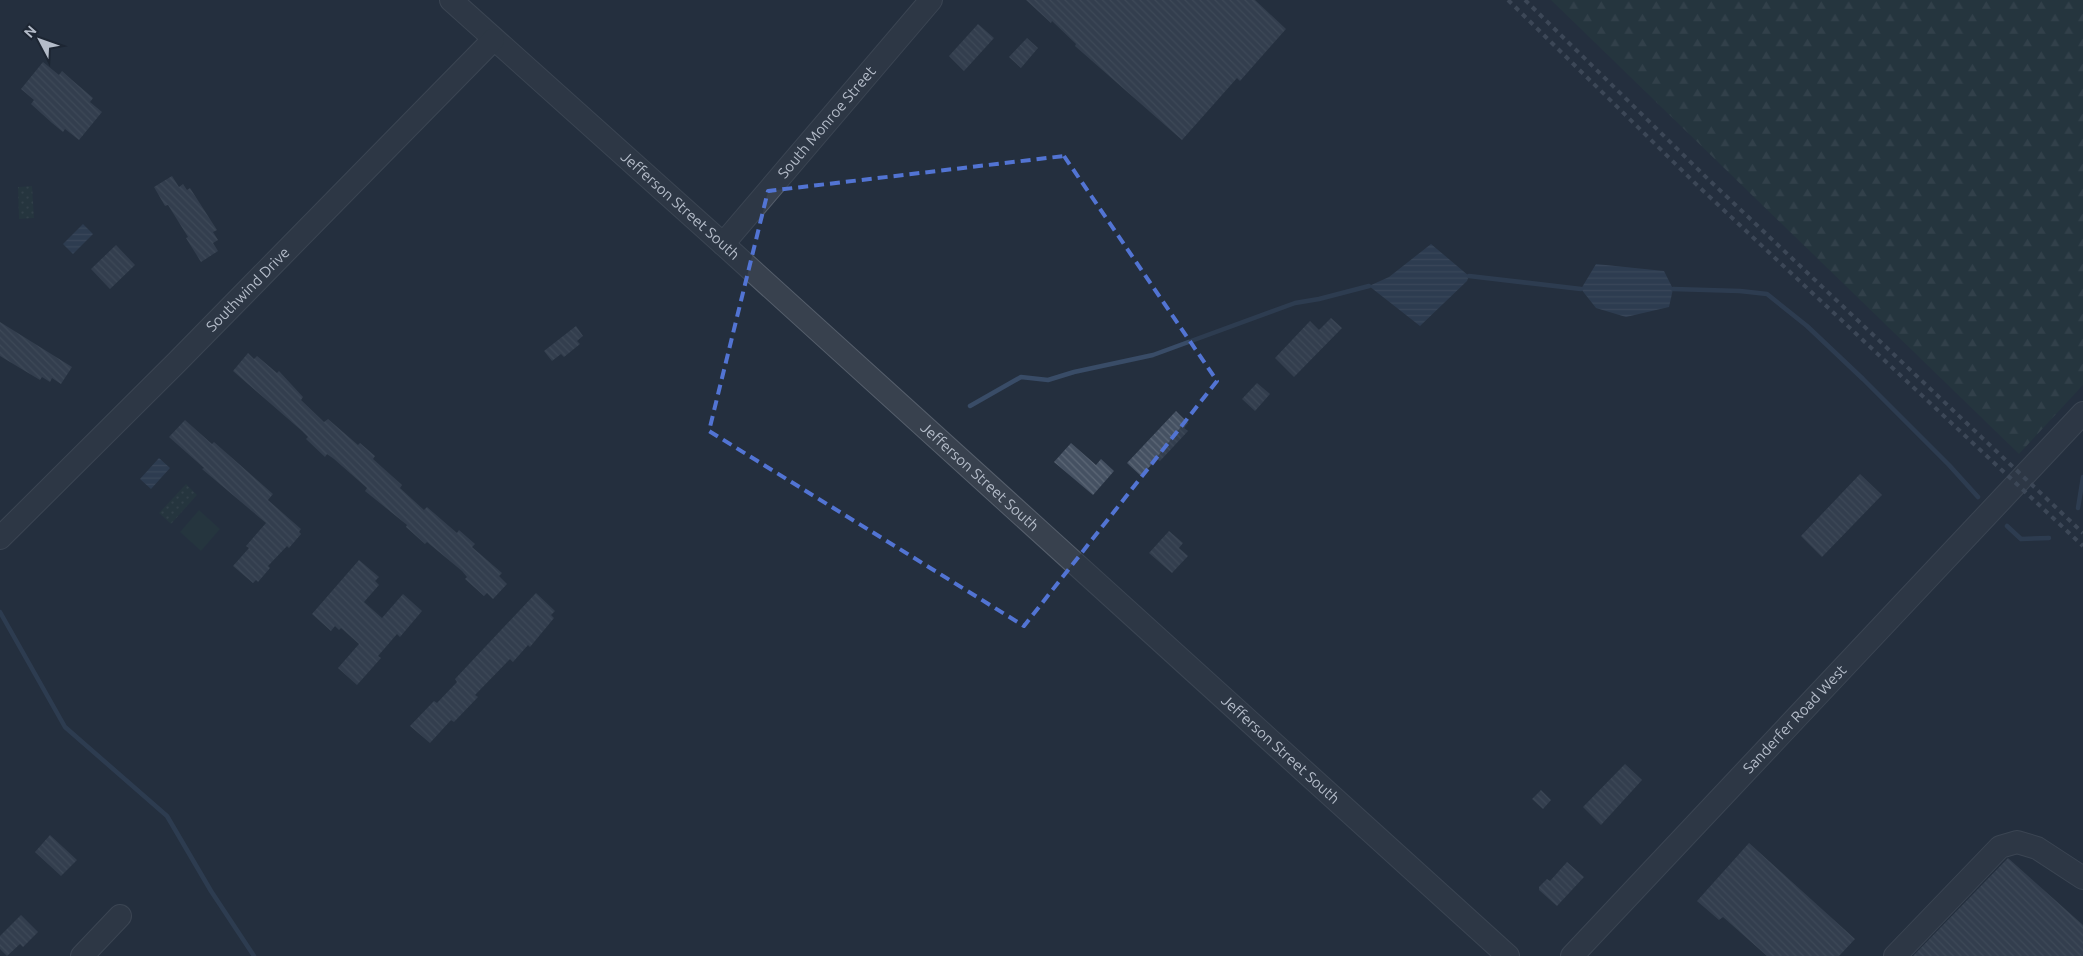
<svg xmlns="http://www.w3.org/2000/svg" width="2083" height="956" font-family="Ubuntu,sans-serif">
<defs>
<pattern id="forest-firs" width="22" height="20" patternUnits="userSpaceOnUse" patternTransform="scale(1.25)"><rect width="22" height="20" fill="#263c3f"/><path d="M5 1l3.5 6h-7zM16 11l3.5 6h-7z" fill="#435659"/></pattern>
<pattern id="park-dots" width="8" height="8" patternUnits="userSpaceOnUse" patternTransform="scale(1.25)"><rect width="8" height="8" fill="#263c3f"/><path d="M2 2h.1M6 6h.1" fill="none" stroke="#435659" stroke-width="1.8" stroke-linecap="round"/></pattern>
<pattern id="water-rules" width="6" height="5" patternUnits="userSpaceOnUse" patternTransform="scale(1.25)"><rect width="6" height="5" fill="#394c67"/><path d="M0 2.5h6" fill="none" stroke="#53647b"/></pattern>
<pattern id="building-back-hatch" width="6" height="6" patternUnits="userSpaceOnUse" patternTransform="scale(1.25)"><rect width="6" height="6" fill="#455162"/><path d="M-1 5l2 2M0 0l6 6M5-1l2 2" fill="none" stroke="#5d6877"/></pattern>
</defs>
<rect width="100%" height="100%" fill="#242f3e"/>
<path fill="#263c3f" d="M199,510L220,529L201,551L180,532Z"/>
<path fill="url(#forest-firs)" d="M1551,0H2083V385L2019,454Z"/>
<path fill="url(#park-dots)" d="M32,186L34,218L19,219L18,187Z
M186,484L197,495L171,524L159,513Z"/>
<path fill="url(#water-rules)" d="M83,224L93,234L73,254L63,244Z
M1431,244L1469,276L1467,281L1420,326L1369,286L1389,277Z
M1596,264L1664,271L1673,289L1669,307L1626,317L1596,308L1581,289Z
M159,458L170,468L151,489L140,479Z"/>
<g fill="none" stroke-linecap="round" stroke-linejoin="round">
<path stroke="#394c67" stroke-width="4.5" d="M1469,276L1581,289
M1673,289L1740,291L1767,294L1807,326L1863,379L1949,465L1978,497
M970,406L1021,377L1048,380L1074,372L1153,355L1295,303L1319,299L1369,286
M2078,508L2083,477
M2007,526L2021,539L2049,538
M0,612L65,727L167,816L211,891L254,956"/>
</g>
<path fill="url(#building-back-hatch)" d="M1026,0H1255L1286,29L1240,81L1237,78L1182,140L1075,46L1076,44L1052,21L1051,23Z
M978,24L994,38L964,71L949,56Z
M1027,38L1038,48L1021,68L1009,57Z
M43,62L59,75L62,71L72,80L93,98L90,102L102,112L79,140L65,129L63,132L52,123L31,104L34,100L21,89Z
M172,176L179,187L183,184L187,190L190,188L217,230L213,232L218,240L213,243L218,251L201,262L186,238L188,237L168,205L165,206L154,187Z
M116,245L135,265L110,289L91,269Z
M1331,318L1342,328L1294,377L1275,358L1310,321L1319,330Z
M0,322L72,367L61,384L52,378L50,382L42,377L40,380L0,356Z
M576,326L583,336L577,341L580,344L564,357L561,354L552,361L544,351Z
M248,353L254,359L257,356L277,373L279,371L303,397L301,400L324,422L328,419L358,445L360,443L375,456L373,459L402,485L400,488L424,510L427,507L457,533L459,530L475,544L472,547L502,573L499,576L507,584L493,599L487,593L484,596L465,579L467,577L462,571L427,542L425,544L406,527L407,525L365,491L367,488L334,459L327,454L325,457L306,439L308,437L302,431L233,371Z
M1257,383L1270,394L1255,411L1242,399Z
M1176,411L1188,423L1184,428L1188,431L1160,461L1157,459L1141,476L1127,463Z
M185,420L212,444L214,442L273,494L268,500L301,529L299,532L301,534L289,548L287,546L268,566L270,568L258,582L256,580L253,583L233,566L249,548L246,546L266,523L202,469L204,468L169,437Z
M1071,443L1096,465L1101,459L1114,471L1093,495L1054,462Z
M1860,474L1882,495L1822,557L1801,536Z
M1169,531L1183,543L1179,548L1188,556L1172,573L1149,553Z
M359,560L379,577L375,581L379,585L364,602L382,618L403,594L422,611L400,637L397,634L378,656L381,658L357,685L338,668L359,644L341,628L339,630L335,626L331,631L312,614Z
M536,593L555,611L551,615L554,618L530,647L528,645L513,662L510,659L475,695L478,697L454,722L451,720L430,743L410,726L434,701L437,703L457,682L455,679Z
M1625,764L1642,780L1601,825L1583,807Z
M1541,790L1551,800L1543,809L1532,799Z
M50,835L77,860L61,876L35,852Z
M1749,843L1855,939L1839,956H1767L1723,917L1719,920L1697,901Z
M2008,858L2083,925V956H1913Z
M1567,862L1584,877L1557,906L1539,890V887L1547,879L1550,881Z
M21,915L38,932L23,947L20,944L7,956L0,949V936Z"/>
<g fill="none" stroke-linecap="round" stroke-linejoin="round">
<g stroke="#565f6c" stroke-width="24">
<g id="minor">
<path id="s1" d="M451,0L723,244L1508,956"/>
<path id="s2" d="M723,244L931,0"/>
<path id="s3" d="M0,538L177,362L493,40"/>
<path d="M82,956L120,916"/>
<path id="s4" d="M1572,956L2083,413"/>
<path d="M1895,956L2000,847L2017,842L2037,848L2083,878"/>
</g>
</g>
<use href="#minor" stroke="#38414e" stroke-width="22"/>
<path stroke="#5a6575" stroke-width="4" stroke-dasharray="5 5" stroke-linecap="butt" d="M1508,0L1698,186L2083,546
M1525,0L1708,179L2083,533"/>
</g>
<path d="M0 0H2083V956H0ZM1064,156L1217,381L1024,626L709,431L768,191Z" fill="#242f3e" fill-opacity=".55" fill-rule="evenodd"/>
<path fill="none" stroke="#5274d3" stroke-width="4" stroke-dasharray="10 6" stroke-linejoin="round" d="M1064,156L1217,381L1024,626L709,431L768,191Z"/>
<g text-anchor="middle" stroke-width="4.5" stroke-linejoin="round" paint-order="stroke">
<g font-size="15" fill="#b4bcc9" stroke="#1d2633">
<text dy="5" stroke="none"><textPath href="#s2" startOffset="160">South Monroe Street</textPath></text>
<text dy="5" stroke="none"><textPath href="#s1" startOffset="308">Jefferson Street South</textPath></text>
<text dy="5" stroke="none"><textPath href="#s3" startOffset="351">Southwind Drive</textPath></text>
<text dy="5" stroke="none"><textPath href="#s1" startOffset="712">Jefferson Street South</textPath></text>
<text dy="5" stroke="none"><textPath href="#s4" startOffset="325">Sanderfer Road West</textPath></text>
<text dy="5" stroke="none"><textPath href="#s1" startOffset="1118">Jefferson Street South</textPath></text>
</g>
</g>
<g transform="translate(40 40) rotate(311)" stroke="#1d2633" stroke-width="4" paint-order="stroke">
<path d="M0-4L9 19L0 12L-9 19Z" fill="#b4bcc9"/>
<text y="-8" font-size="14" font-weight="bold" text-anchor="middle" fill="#b4bcc9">N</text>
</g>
</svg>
